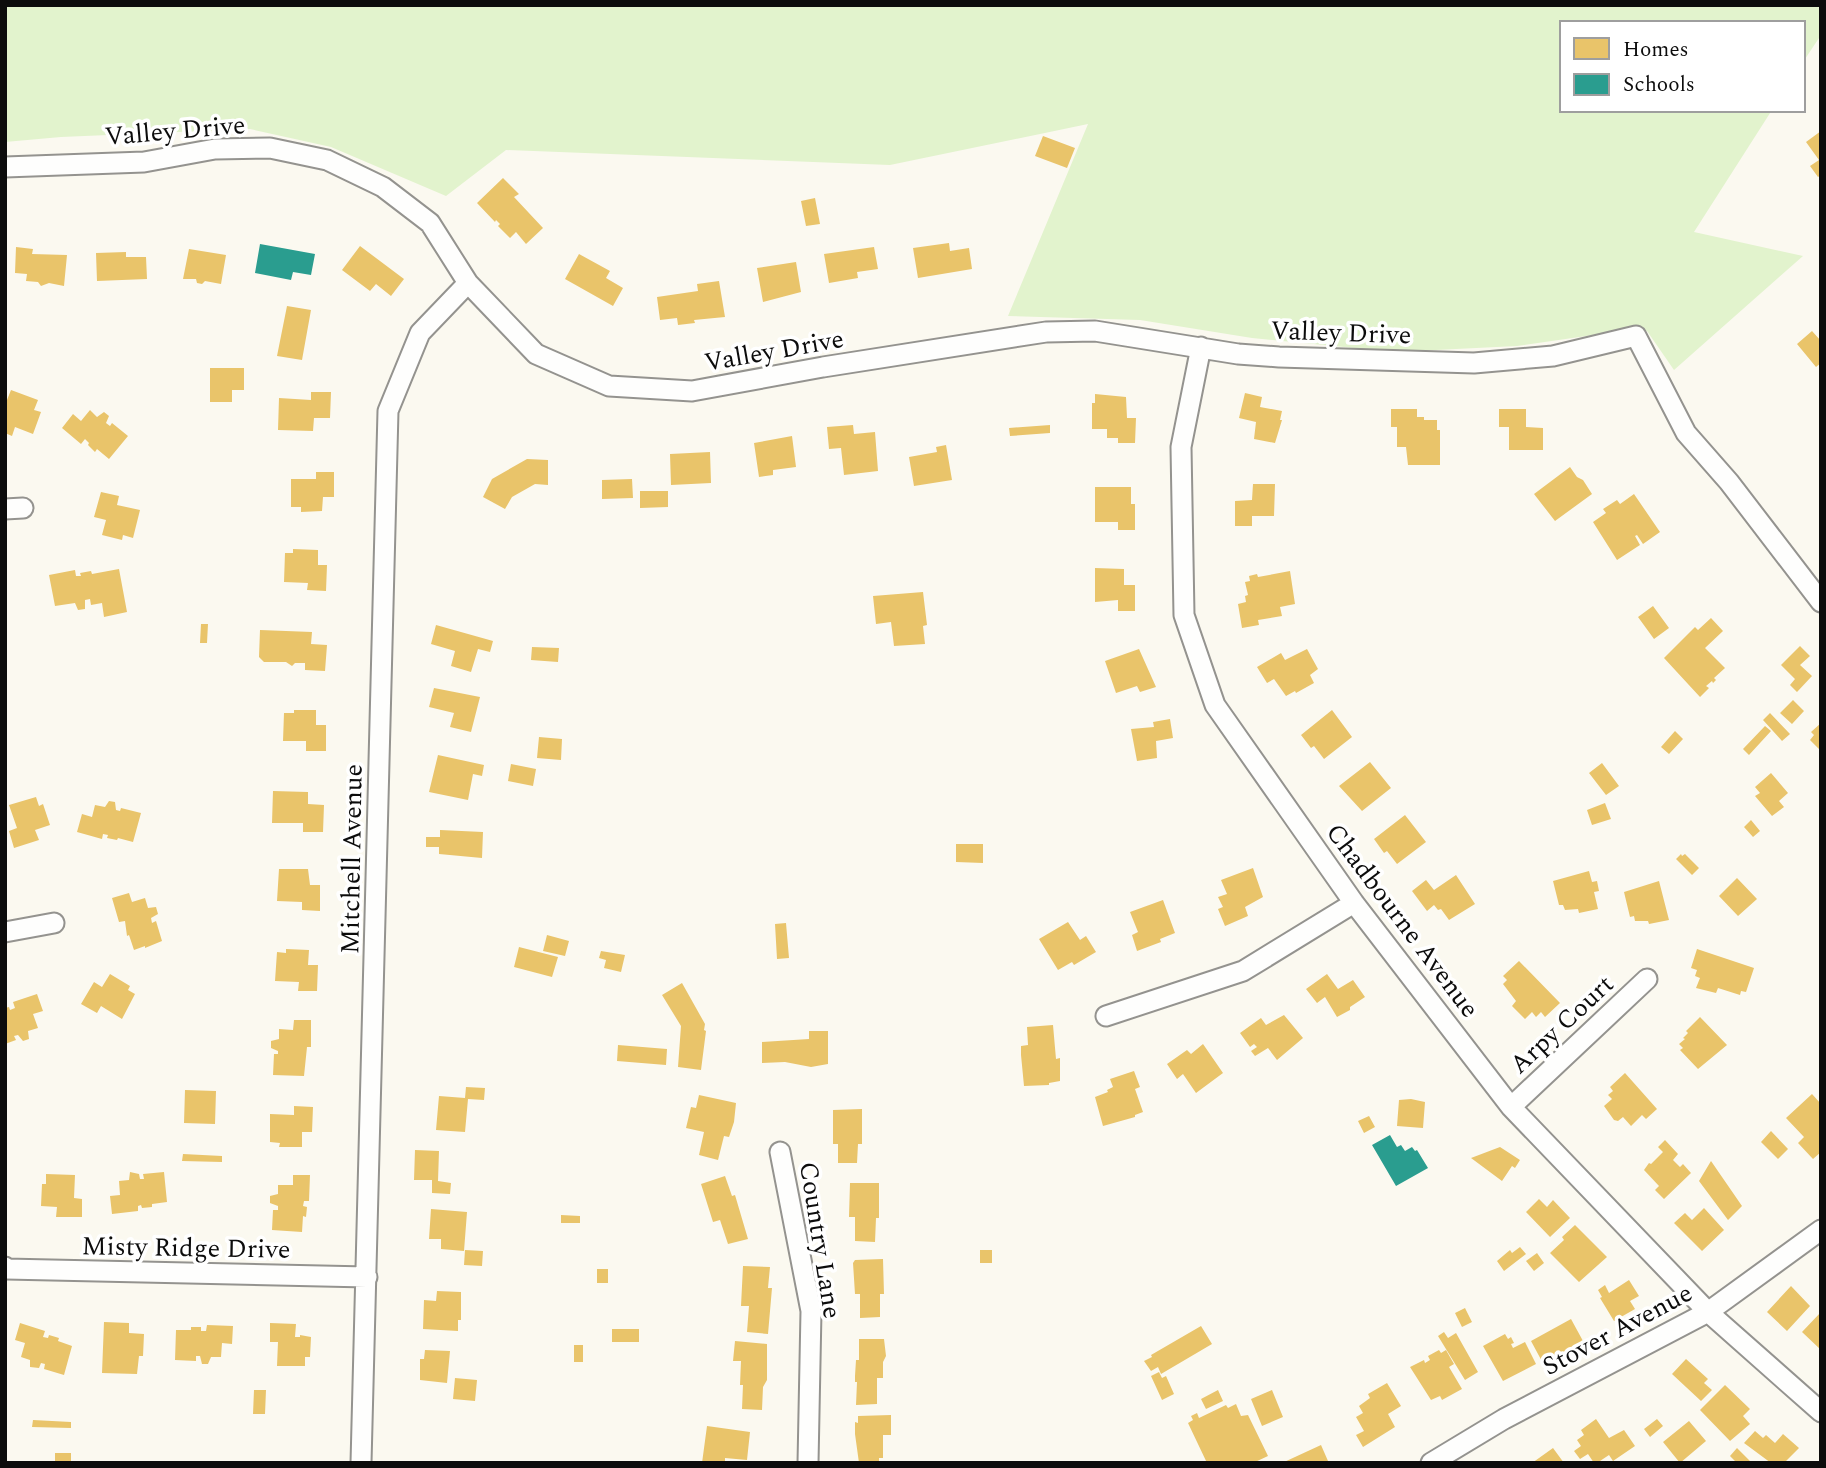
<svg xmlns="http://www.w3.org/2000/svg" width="1826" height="1468" font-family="Spectral,serif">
<rect width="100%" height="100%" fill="#fbf9f0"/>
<path fill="#e2f3cd" d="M5,5H1821V35L1803,62V23H1562V110H1772L1694,232L1803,256L1674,370L1647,331H1621L1517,346L1395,352L1252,338L1140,320L1008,316L1088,124L890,165L506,150L446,196L331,147L250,129L61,137L5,142Z"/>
<path fill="#e9c46a" d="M1821,131V175L1818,177L1810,166L1819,160L1806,142Z
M1043,136L1075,148L1067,168L1035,156Z
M503,178L519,194L514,197L543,228L526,244L516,232L510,238L498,226L500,224L496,220L495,222L477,203Z
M815,198L820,224L806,226L801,201Z
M949,243L950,251L969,248L972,269L918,278L913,248Z
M360,246L404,279L391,296L376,284L370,291L342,270Z
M16,247L33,249L32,254L67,255L64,286L49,283L41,286L38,282L26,281L27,274L15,273Z
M874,247L878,269L857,272L858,278L829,283L824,254Z
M189,249L226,255L221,284L205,281L202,284L197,283L196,279H183Z
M126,252V257H146L147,279L97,281L96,253Z
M579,254L610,271L606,278L623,288L613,306L565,279Z
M796,262L801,292L763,302L757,268Z
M719,281L725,317L694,320L695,323L678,325L677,318L660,320L657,297L698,291L697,284Z
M287,306L311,310L302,360L277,356Z
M1812,331L1821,341V363L1816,367L1797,344Z
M210,368H244V390H232V402H210Z
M11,390L38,400L34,410L41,412L33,434L15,427L12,436L5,433V405Z
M311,392H331L330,418H314L313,431L278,430L279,398L311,400Z
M1245,393L1262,397L1260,407L1282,411L1280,420H1282L1275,443L1254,439L1256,422L1239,418Z
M1095,394L1126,397L1127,418H1136L1135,443H1118V438H1107V429H1092V403H1095Z
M1391,409H1417V417H1424V420H1437V430H1440V465H1408L1406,447H1397V427H1391Z
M1499,409H1526V427L1543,428V450H1509V427H1499Z
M90,410L97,417L104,412L109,416L106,423L110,426L112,423L128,436L109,459L97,449L95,452L88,445L89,443L85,439L81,444L62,428L73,414L81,421Z
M853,425L854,434L875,432L878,471L844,475L841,448L829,449L827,427Z
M1050,425V433L1010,436L1009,428Z
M792,436L796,467L773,470V475L759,477L754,443Z
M946,445L952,480L914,486L909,457L937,452L936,447Z
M710,452L711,483L671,485L670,454Z
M527,459L548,460V485L535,484L512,497L505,509L483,497L492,479Z
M1570,467L1577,477L1583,480L1592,494L1555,521L1534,494Z
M316,472H334V497H323L322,511L301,512V507H291V479H316Z
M632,479L633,498L602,499V480Z
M1253,484H1275L1274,516H1252V526H1235V501L1252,500Z
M1095,487H1131V504H1135V530H1118V522H1095Z
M640,491H668V507L640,508Z
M101,492L119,496L117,505L140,510L133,538L123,535L122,540L102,535L106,520L94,517Z
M1634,494L1660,532L1643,544L1637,535L1635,536L1640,545L1617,560L1593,522L1606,513L1603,509L1617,500L1620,504Z
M293,549L318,550V565H327L326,591L307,590L308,583L284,582L285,553H293Z
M1095,568L1124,569V585H1135V611H1118V600L1095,602Z
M119,569L127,612L104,617L102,603L91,605L90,599L85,600V609L78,610L75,603L55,606L49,575L75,570L76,576H81L80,573L91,571L92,574Z
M1290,571L1295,604L1280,607L1282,616L1258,620L1259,625L1242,628L1238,604L1246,602L1245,596L1248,595L1245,582L1250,581L1249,576L1257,574L1258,577Z
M923,592L927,625L923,626L925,644L894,646L891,622L876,624L873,596Z
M1653,606L1669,628L1654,639L1638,617Z
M1711,618L1723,631L1705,648L1725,668L1714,678L1716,680L1713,683L1712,681L1706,686L1709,688L1700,697L1664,658L1695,627L1698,630Z
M201,624H208L207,643H200Z
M436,625L493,641L490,652L478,649L471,672L451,666L455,651L431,644Z
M260,630L312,632L311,644L327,645L325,671L305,670V663H295L292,666L286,662H264L259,657Z
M1800,646L1810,656L1800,665L1812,676L1797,692L1790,685L1795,679L1781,665Z
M532,647L559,648L558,662L531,660Z
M1139,649L1156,687L1140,692L1137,686L1116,693L1105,661Z
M1307,649L1318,669L1310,675L1314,683L1296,693L1295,691L1286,696L1274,679L1267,683L1257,667L1281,653L1285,660Z
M434,688L480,697L471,732L450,727L454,713L429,707Z
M1793,700L1804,711L1792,724L1780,713Z
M294,710H316V725H326V751H306V741H283L284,713H294Z
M1332,710L1352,737L1324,759L1314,746L1311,748L1301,735Z
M1770,713L1790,734L1782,741L1763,720Z
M1170,719L1173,738L1156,741L1157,758L1137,761L1131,729L1154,727L1153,722Z
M1821,723V751L1810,740L1814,735L1811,732Z
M1765,726L1771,731L1749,755L1743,749Z
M1675,731L1683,739L1669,754L1661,747Z
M539,737L562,739L561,760L537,758Z
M438,755L484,765L482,776L473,774L468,800L429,792Z
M1370,762L1391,788L1362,811L1339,786Z
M1602,763L1619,786L1606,795L1589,773Z
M511,764L536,769L533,786L508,781Z
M1771,773L1788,793L1779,801L1784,807L1772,816L1755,796L1760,793L1755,787Z
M273,791L308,792V804L324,805L323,832H303V823H272Z
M36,797L39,806L43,804L50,825L35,830L39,840L14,848L9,831L17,828L9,805Z
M109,801L115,802L116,810L120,811L121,808L141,813L133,842L118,838L117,840L107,838L108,835L103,834L102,839L77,832L82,814L92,817L95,805L105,807Z
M1605,803L1611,819L1592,825L1587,810Z
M1405,815L1426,842L1397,864L1387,851L1384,853L1374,839Z
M1751,820L1760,831L1753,837L1744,827Z
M440,830L483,832L482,858L439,854V847H426V837H440Z
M956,844H983V863L956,862Z
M1681,854L1682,856L1685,854L1699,868L1692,875L1676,859Z
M1253,868L1263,897L1245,907L1248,916L1225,926L1218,909L1223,907L1218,897L1227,894L1221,880Z
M279,869H308L310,885H320V911L302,910V902L277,901Z
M1589,871L1592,882L1597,881L1599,891L1594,892L1598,909L1579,913L1578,909L1565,910L1563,905H1559L1553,881Z
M1456,875L1475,904L1449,920L1441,909L1438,910L1434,905L1427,911L1412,891L1426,880L1434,890Z
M1737,878L1757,899L1738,916L1719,896Z
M1659,881L1669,920L1649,924L1648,921H1635L1634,916L1630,917L1624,892Z
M129,893L132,902L145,898L148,908L156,907L158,914L151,918L152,923L156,921L162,941L145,948V946L134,950L129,935L127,936L125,921L119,922L112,898Z
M1163,900L1175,933L1160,939L1161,942L1137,951L1132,935L1138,932L1130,912Z
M1068,922L1080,940L1086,936L1096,952L1074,965L1072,962L1058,970L1039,939Z
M786,923L789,958L777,959L775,924Z
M547,935L569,941L565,956L543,951Z
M519,947L558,957L552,977L514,967Z
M286,949L309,950L308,965H318L317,991H298L299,982L275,981L277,952L286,953Z
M1697,949L1754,968L1746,992L1741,991L1740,995L1718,988L1716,993L1696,988L1700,978L1695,976L1697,970L1691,968Z
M601,951L625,955L621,972L604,968L606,960L599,958Z
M1519,961L1560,1003L1545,1017L1541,1012L1536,1017L1532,1012L1525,1019L1512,1006L1516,1001L1503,984L1507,980L1503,976Z
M110,974L130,986L128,990L135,994L122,1019L101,1006L97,1013L81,1004L94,982L102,987Z
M1327,974L1338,989L1353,980L1365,997L1350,1007V1010L1337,1017L1325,997L1317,1003L1306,989Z
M682,983L705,1024L704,1030L706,1031L701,1070L678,1067L681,1026L662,995Z
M37,994L43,1011L33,1014L38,1028L28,1031L29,1039L23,1041L18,1035L14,1036L16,1040L5,1044V1008L9,1007L10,1010L15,1008L13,1002Z
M1284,1015L1303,1038L1277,1060L1268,1048L1255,1056L1251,1051L1257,1047L1254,1044L1250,1047L1240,1033L1261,1018L1266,1025Z
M1700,1017L1727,1045L1698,1069L1680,1050L1683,1048L1679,1044L1685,1039L1683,1038L1688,1033L1686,1031Z
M294,1020H311V1047H307L304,1076L273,1075L274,1054H278V1051L271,1048V1041L279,1039V1029L293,1030Z
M1053,1025L1056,1059L1060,1058V1081L1049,1083V1085L1024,1086L1021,1055V1046L1028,1045L1027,1027Z
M809,1031H828V1064L811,1067L785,1062L762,1063V1042L809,1039Z
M1203,1044L1223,1073L1196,1093L1183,1074L1177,1079L1167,1064L1187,1050L1191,1054Z
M618,1045L667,1049L666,1065L617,1061Z
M1134,1071L1140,1087L1135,1089L1143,1112L1135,1115V1117L1103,1126L1095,1097L1108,1092L1107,1090L1113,1087L1110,1079Z
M1625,1073L1657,1109L1646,1119L1642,1115L1631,1126L1623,1117L1618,1121L1614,1120L1604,1106L1612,1099L1608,1095L1613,1091L1610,1087Z
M466,1087L485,1088L484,1100L468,1099L465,1132L436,1130L439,1096L465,1098Z
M185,1090L216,1091L215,1124L184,1123Z
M1812,1094L1821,1104V1152L1813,1159L1798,1143L1804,1137L1786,1118Z
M699,1095L736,1103L734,1122L729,1137L724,1136L718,1160L699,1155L704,1132L686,1128L691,1107L696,1108Z
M1411,1099L1425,1102L1423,1128L1397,1126L1399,1100Z
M294,1106L313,1107L312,1132H302V1147H279L280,1143L270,1142V1114L294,1115Z
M862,1109V1144H858L857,1163H838V1144H833V1110Z
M1369,1116L1375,1127L1364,1133L1358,1121Z
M1771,1131L1788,1149L1778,1159L1761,1142Z
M1665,1140L1678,1154L1673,1160L1680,1167L1683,1164L1691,1173L1664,1199L1655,1190L1659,1186L1644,1170L1649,1163L1651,1164L1663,1152L1658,1147Z
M1500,1147L1520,1160L1515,1168L1512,1166L1502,1181L1471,1158Z
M415,1150L439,1151L438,1181L451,1183L450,1194L432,1193V1180H414Z
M183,1154L222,1156V1162L182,1161Z
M1711,1161L1742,1206L1728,1220L1699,1181Z
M130,1172L139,1174L140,1179H144L143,1174L164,1172L167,1202L152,1204V1207L142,1208L141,1205L138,1206V1211L112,1214L110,1196L120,1195L119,1181L129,1180Z
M46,1174L75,1175L74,1198L82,1199V1217H56L57,1207L41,1206L42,1184H46Z
M293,1175H310L309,1201H304L303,1206L307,1207L306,1217L303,1216L302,1232L272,1230L273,1210H278V1206L270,1203V1196L278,1194V1185H293Z
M725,1176L732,1196L735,1195L748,1239L728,1244L720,1220L713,1222L701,1184Z
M850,1183H879V1218H876L875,1242L855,1241V1217H849Z
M1539,1199L1547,1207L1553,1200L1570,1218L1550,1237L1526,1212Z
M1704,1208L1724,1230L1702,1251L1674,1223L1685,1213L1692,1220Z
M431,1209L467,1212L464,1251L441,1249V1239H429Z
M561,1215L580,1216V1223H561Z
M1575,1225L1607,1257L1579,1282L1550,1253L1564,1240L1562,1237Z
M1520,1247L1526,1254L1504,1271L1497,1261L1510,1250L1512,1253Z
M465,1250L483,1251L482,1266L464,1265Z
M980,1250H992V1263H980Z
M1537,1253L1544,1263L1534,1271L1526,1261Z
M883,1259L884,1294H880V1317L860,1318V1294H855L853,1263L855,1260Z
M743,1266L770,1267L768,1288H772L768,1334L747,1332L749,1306H741Z
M597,1269H608V1283H597Z
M1629,1280L1639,1296L1630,1301L1635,1309L1614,1321L1600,1298L1602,1297L1598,1290L1605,1285L1609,1293Z
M1791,1286L1810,1306L1787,1331L1767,1312Z
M437,1291L461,1292V1320H458V1331L423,1329L424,1300L436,1301Z
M1465,1308L1472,1322L1462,1327L1455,1313Z
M1821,1312V1350L1802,1332Z
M1571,1319L1583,1341L1566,1350L1568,1354L1545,1367L1531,1341Z
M104,1322L129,1323V1333L144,1334L143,1356H139L137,1374L102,1373Z
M20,1323L45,1331L43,1337L48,1338L49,1335L59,1338L58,1341L72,1346L64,1375L44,1369L45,1364L41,1363L39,1368L30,1367V1360L21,1357L25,1343L15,1340Z
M270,1323L296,1324L295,1337H300V1335L311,1337L310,1357H305V1366H277L278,1342H270Z
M207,1325L233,1326L232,1344L222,1343L221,1357H211L208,1364H202L200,1356H196V1361L175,1360L176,1330H191V1327H201V1331H206Z
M1201,1326L1212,1344L1161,1374L1158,1367L1151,1371L1144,1361L1152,1357L1151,1355Z
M612,1329H639V1342H612Z
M1444,1332L1448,1338L1456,1333L1478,1372L1465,1380L1438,1336Z
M1505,1334L1508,1339L1511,1337L1514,1343L1511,1344L1513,1348L1525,1342L1536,1364L1503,1381L1483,1346Z
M859,1339H884L886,1356L883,1362V1378H877V1404L856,1405L857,1382H855V1376L856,1360H859Z
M735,1341L767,1344V1380L763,1387L762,1410L742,1409L743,1385H740L741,1361H733Z
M574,1345H583V1362H574Z
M425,1350L450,1351L447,1383L420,1380V1359H424Z
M1439,1350L1441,1353L1446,1350L1454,1364L1449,1367L1462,1389L1442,1400L1440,1396L1431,1400L1410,1367L1424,1360L1425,1363L1430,1360L1428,1356Z
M1686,1359L1708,1379L1704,1383L1712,1390L1701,1401L1672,1374Z
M1159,1372L1162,1378L1166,1376L1174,1394L1162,1400L1151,1376Z
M455,1378L477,1380L475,1401L453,1399Z
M1387,1383L1401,1406L1388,1414L1395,1427L1363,1447L1356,1435L1364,1431L1356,1417L1363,1413L1359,1406L1370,1398L1368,1394Z
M1725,1385L1750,1409L1743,1416L1750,1424L1730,1441L1700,1410Z
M254,1390H266L265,1414H253Z
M1218,1390L1223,1401L1206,1409L1201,1399Z
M1272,1390L1283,1417L1262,1426L1251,1399Z
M1236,1404L1241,1416L1248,1415L1268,1456L1253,1463H1207L1188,1423L1193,1420L1191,1416L1197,1413L1199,1418L1226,1405L1228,1408Z
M891,1415V1435H883V1458H879V1463H859L855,1434V1422L858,1423V1416Z
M1596,1419L1609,1438L1624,1430L1635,1446L1613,1461L1609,1455L1597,1463H1594L1588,1454L1580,1459L1574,1451L1581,1446L1577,1440L1584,1435L1581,1430Z
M1657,1419L1663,1426L1650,1437L1644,1429Z
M33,1420L71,1422V1428L32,1427Z
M1689,1421L1706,1441L1680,1463L1663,1442Z
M707,1426L750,1432L747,1460L725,1458V1463H702Z
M1755,1431L1763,1438L1766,1435L1775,1443L1783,1434L1799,1448L1784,1463H1771L1744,1443Z
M1321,1445L1328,1461L1323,1463H1282Z
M1553,1448L1564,1463H1532Z
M1737,1448L1752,1463H1737L1730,1456Z
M55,1453H71V1463H55Z"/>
<path fill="#2a9d8f" d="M260,244L315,254L311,275L293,272L291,280L255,273Z
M1390,1135L1397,1147L1401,1145L1405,1151L1412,1147L1415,1151L1417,1150L1428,1168L1396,1186L1372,1145Z"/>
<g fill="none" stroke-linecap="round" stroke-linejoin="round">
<g stroke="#94938f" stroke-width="23">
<path id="minor" d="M5,167L144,162L215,149L270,148L327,160L383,187L430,223L468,283L536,354L609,386L692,391L823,367L1046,332L1095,331L1238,354L1279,357L1474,363L1553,356L1636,336L1686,433L1729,482L1821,602
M1201,347L1181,447L1184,615L1215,705L1354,903L1511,1107L1708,1312L1821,1412
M5,509L23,508
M5,932L54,923
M1106,1016L1243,971L1354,903
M1511,1107L1647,979
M780,1152L811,1311L808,1463
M5,1267L6,1269L367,1277
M361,1463L388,411L420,333L468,283
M1431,1463L1504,1419L1708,1312L1821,1230"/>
</g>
<use href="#minor" stroke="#fefefd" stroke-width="19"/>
</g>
<g text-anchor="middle" stroke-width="7" stroke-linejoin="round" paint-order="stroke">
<g font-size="26" fill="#0c0c0c" stroke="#fff">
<text transform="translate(175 130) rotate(-5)" y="9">Valley Drive</text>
<text transform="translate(1341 332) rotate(2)" y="9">Valley Drive</text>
<text transform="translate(774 350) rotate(-10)" y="9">Valley Drive</text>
<text transform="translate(351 859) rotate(-89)" y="9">Mitchell Avenue</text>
<text transform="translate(1403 920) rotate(53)" y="9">Chadbourne Avenue</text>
<text transform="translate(1561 1024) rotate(-43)" y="9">Arpy Court</text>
<text transform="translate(821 1240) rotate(81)" y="9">Country Lane</text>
<text transform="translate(186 1247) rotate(1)" y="9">Misty Ridge Drive</text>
<text transform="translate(1617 1329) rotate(-28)" y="9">Stover Avenue</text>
</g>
</g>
<rect width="1826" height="1468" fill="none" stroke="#0c0c0c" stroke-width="14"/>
<rect x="1560" y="21" width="245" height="91" fill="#ffffff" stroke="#9e9e9e" stroke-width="2"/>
<rect x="1574" y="38" width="35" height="21" fill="#e9c46a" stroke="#9e9e9e" stroke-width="2"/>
<text x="1623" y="56" font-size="21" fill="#0c0c0c">Homes</text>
<rect x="1574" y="74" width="35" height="21" fill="#2a9d8f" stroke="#9e9e9e" stroke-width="2"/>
<text x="1623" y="91" font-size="21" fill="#0c0c0c">Schools</text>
</svg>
